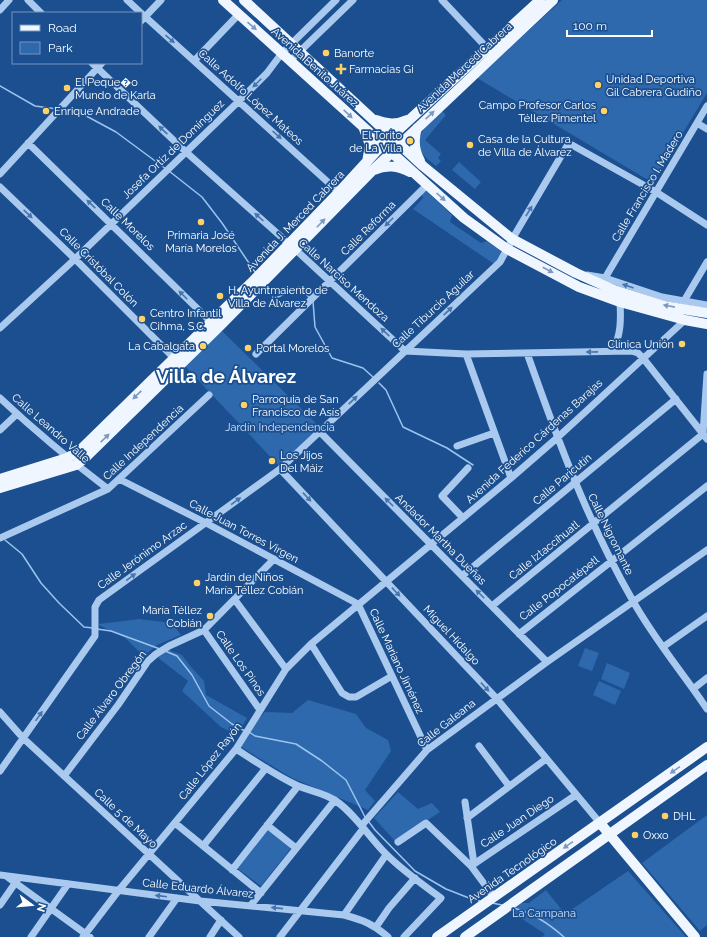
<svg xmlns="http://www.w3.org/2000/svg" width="707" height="937" font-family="Raleway,sans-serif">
<rect width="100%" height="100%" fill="#1b4f8f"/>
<path fill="#2e69ad" d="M562,0H707V93L653,183L477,78Z
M442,111L446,115L425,140L441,154L438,158L441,161L436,166C432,162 425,158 422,153C410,137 432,121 442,111Z
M459,162L481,182L475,189L452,170Z
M426,191L452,215L450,222L481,243L487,241L501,250V257L494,264L413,209L423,198L422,194Z
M220,329L321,428L279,466L184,365Z
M139,619L172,623L181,635L157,645L144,656L125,638L99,625V624Z
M169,648L171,651L182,655L191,667L204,681L206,695L247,718L237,735L221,727L182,691L188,681L157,657Z
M585,648L599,653L592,671L578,666Z
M607,663L630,673L624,689L601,679Z
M599,681L621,691L615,705L593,695Z
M308,700L356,714L366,728L388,740L391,751L365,790L375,801L368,810L292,778L241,747L258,719L265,712L292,713Z
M398,792L418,809L432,803L440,812L395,841L374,818Z
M707,815V925L700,931L642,863Z
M268,829L291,848L261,886L237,868Z
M628,871L686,937H542L545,934L510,911L522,903H529L546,890L565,914Z"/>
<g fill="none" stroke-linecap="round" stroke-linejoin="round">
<path stroke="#9cc4f0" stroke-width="1.5" d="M0,86L35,106L57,109
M63,109L77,111L116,132L166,169
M169,171L202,197L222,223L255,272
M264,287L276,298L299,287L310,298
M313,301L315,327L332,358L363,368L373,377
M379,383L386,390L403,427L447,448L473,465
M5,540L22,554L41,583L59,603L84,627L93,628
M97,629L111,631L160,649
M165,651L177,656L192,675L209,706L232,724L245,731
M249,732L255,736L296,744L322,761L346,780L365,817
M369,822L375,830L415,871L446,889L469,898L480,901
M492,903L502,905
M514,908C534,914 548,923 564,937"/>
<path stroke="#a9c9ee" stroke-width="7" d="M28,0L41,13
M127,0L141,13
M442,0L487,48
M0,10L9,0
M141,13L341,194
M141,21L161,0
M195,60L239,14
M290,61L353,0
M92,63L186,152L296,250L405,351L466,354L631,351L638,353L643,358L707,439
M697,123L707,129
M28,143L211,322
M0,174L102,63
M0,187L75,259L177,361
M587,275L605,278L662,297L707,305
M605,278L707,106
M684,301L707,262
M0,328L75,259L239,101L267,73L282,53L336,0
M613,351C621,334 621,320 620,302
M527,353C557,438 588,523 633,601C654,639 683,673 707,709
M256,354L427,185
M466,354L511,478
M0,398C34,430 70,460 108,489
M0,430L17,414
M320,432L547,662
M457,446L494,433
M280,469L497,699L600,823
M119,479L206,523L358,604
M463,518L442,496L468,468
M0,538L108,489L209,395
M462,576L676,399
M235,600L286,669
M358,604L427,750
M492,606L703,434L707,374
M204,630L260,710
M519,634L707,486
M311,644L342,693L349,697H356L392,676
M663,647L707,616
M693,689L707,678
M0,712L23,738L239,937
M479,746L509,786
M236,749C256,762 275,775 296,785C309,791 325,793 336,801C355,814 369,837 386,854C403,871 422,884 441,898L404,937
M0,771L95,636V607L99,600L280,469L500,262L514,236L567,146L572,145L656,192L707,225
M64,776L118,705L148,661L156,654L169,646L204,630L274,559
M465,802L474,864
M467,818L546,759
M175,823L261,893
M267,825L296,848
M398,842L426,823L471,866L494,897
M203,846L266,768
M471,866L576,795
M232,870L298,786
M0,875L200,901L344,915C363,920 373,924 388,937
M6,876L90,937
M0,905L18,879
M251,905L335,800
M344,915L386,855
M376,927L389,908L415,878
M31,937L68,884
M83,937L119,890L236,749L286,669L311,644L511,478L557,438L685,320
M149,937L177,898
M210,937L221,920
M280,937L363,829V824L427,750L547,662L707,550"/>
<path stroke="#f0f6ff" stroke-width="10" d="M223,0L464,218L507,249L579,287L620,302L685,320L707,324
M244,0L423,166L512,239L576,273L614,290L664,306L707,313
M376,120C387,124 396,125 407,120
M417,128C413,140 414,150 420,161
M364,129L370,145L367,162
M374,170C387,164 398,166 410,172
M0,479L67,458L79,451L254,280L339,192L383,144L540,0
M0,488L76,465L86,457L221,325L372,171L553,0
M600,823L695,937
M437,937L707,747
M465,937L707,765"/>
</g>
<defs><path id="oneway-solid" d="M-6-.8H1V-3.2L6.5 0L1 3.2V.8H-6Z"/></defs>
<g fill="#7b9ac1">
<use href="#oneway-solid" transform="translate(252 26) rotate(41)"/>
<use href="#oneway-solid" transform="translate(348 114) rotate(43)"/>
<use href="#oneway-solid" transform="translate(430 115) rotate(-43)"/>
<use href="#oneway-solid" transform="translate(441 197) rotate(42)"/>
<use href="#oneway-solid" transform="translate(321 223) rotate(-46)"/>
<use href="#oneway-solid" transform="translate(548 270) rotate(28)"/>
<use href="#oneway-solid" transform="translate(669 306) rotate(-169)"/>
<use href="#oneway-solid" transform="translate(137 395) rotate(136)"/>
<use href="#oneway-solid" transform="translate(105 438) rotate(-44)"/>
<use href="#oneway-solid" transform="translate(675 770) rotate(145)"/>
<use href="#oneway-solid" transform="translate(568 845) rotate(145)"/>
</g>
<g fill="#4674ac">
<use href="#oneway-solid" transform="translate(170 39) rotate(41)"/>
<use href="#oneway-solid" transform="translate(257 83) rotate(135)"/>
<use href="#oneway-solid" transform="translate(163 130) rotate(-137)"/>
<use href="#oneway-solid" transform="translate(277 135) rotate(42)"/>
<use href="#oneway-solid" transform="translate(91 204) rotate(-136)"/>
<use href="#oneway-solid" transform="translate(529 211) rotate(-59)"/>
<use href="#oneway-solid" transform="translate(28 214) rotate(43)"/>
<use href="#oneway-solid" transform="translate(259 217) rotate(-138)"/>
<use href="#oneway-solid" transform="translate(389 222) rotate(135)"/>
<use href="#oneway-solid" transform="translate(628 286) rotate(-161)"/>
<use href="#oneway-solid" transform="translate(183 295) rotate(-135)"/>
<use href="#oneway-solid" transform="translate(448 311) rotate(-43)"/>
<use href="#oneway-solid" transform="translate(385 332) rotate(-137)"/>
<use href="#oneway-solid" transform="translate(592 352) rotate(179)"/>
<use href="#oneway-solid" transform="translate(353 400) rotate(-44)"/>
<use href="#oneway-solid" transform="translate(307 497) rotate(47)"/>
<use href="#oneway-solid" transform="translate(236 501) rotate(-36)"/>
<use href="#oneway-solid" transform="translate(389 502) rotate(-135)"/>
<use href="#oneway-solid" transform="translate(131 577) rotate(-36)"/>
<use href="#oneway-solid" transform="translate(396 592) rotate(47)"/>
<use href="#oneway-solid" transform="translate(480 594) rotate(-135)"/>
<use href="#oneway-solid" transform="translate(485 687) rotate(47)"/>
<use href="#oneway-solid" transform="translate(39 716) rotate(-55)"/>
<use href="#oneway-solid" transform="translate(161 896) rotate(-173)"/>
<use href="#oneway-solid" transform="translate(277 908) rotate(-174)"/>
</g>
<g fill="#ffd166" stroke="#1b4f8f" stroke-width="1.5">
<circle cx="326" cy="53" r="4"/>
<path d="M339 63h4v4h4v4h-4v4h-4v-4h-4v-4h4z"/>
<circle cx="598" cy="85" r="4"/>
<circle cx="67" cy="88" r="4"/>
<circle cx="46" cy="111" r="4"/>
<circle cx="604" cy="111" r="4"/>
<circle cx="410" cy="141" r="4"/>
<circle cx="470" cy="145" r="4"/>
<circle cx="201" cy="222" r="4"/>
<circle cx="220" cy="296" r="4"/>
<circle cx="142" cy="319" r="4"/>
<circle cx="682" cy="344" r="4"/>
<circle cx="203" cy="346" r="4"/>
<circle cx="248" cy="348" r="4"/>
<circle cx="244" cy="405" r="4"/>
<circle cx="272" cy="461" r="4"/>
<circle cx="197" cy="583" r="4"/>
<circle cx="210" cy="616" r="4"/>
<circle cx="665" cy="816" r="4"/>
<circle cx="635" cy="835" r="4"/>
</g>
<g text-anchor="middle" stroke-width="3.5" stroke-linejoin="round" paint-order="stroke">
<g font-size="11" fill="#fff" stroke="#1b4f8f" text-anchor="start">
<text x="334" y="57">Banorte</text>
<text x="349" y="73">Farmacias Gi</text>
<text x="606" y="83">Unidad Deportiva<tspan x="606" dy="13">Gil Cabrera Gudiño</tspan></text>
<text x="75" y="86">El Peque�o<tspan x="75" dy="13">Mundo de Karla</tspan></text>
<text x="596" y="109" text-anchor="end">Campo Profesor Carlos<tspan x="596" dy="13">Téllez Pimentel</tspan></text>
<text x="54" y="115">Enrique Andrade</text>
<text x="402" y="139" text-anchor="end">El Torito<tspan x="402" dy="13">de La Villa</tspan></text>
<text x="478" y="143">Casa de la Cultura<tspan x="478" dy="13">de Villa de Álvarez</tspan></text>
<text x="201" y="239" text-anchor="middle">Primaria José<tspan x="201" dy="13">María Morelos</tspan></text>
<text x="228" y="294">H. Ayuntmaiento de<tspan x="228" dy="13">Villa de Álvarez</tspan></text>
<text x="150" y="317">Centro Infantil<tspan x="150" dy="13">Cihma, S.C.</tspan></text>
<text x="674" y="348" text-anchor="end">Clínica Unión</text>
<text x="195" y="350" text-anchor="end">La Cabalgata</text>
<text x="256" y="352">Portal Morelos</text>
<text x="252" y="403">Parroquia de San<tspan x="252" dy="13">Francisco de Asís</tspan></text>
<text x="280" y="459">Los Jijos<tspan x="280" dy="13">Del Máiz</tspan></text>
<text x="205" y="581">Jardín de Niños<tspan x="205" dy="13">María Téllez Cobián</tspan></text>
<text x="202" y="614" text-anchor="end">María Téllez<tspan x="202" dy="13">Cobián</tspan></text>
<text x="673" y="820">DHL</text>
<text x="643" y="839">Oxxo</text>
</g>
<g font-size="11" fill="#fff" stroke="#1b4f8f">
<text transform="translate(315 67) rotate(42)" y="4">Avenida Benito Juárez</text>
<text transform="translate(464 67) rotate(-43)" y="4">Avenida Merced Cabrera</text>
<text transform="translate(251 97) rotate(42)" y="4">Calle Adolfo López Mateos</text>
<text transform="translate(173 149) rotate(-44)" y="4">Josefa Ortiz de Domínguez</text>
<text transform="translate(647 186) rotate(-59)" y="4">Calle Francisco I. Madero</text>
<text transform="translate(295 221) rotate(-46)" y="4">Avenida J. Merced Cabrera</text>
<text transform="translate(128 224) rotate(44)" y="4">Calle Morelos</text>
<text transform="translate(368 228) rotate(-45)" y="4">Calle Reforma</text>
<text transform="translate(99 267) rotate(45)" y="4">Calle Cristóbal Colón</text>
<text transform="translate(344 280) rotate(42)" y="4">Calle Narciso Mendoza</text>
<text transform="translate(433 309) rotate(-43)" y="4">Calle Tiburcio Aguilar</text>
<text transform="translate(51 428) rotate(41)" y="4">Calle Leandro Valle</text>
<text transform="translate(534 441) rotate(-42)" y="4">Avenida Federico Cárdenas Barajas</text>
<text transform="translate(143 442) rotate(-43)" y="4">Calle Independencia</text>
<text transform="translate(562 479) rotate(-40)" y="4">Calle Paricutín</text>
<text transform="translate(244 531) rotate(28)" y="4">Calle Juan Torres Virgen</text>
<text transform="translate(611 534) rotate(64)" y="4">Calle Nigromante</text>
<text transform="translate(441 539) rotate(45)" y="4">Andador Martha Dueñas</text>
<text transform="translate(544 550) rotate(-39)" y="4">Calle Iztaccíhuatl</text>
<text transform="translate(142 555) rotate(-36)" y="4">Calle Jerónimo Arzac</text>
<text transform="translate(559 588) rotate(-38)" y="4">Calle Popocatépetl</text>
<text transform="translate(452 635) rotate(47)" y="4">Miguel Hidalgo</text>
<text transform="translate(397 661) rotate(65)" y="4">Calle Mariano Jiménez</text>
<text transform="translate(241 663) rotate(55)" y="4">Calle Los Pinos</text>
<text transform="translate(111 695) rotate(-53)" y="4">Calle Álvaro Obregón</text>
<text transform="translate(446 723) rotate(-38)" y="4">Calle Galeana</text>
<text transform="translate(210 761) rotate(-52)" y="4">Calle López Rayón</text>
<text transform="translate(126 818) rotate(43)" y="4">Calle 5 de Mayo</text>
<text transform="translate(517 821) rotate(-34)" y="4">Calle Juan Diego</text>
<text transform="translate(512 870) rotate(-35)" y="4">Avenida Tecnológico</text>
<text transform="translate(198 888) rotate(6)" y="4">Calle Eduardo Álvarez</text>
</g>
<g font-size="11" fill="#cfe3fa" stroke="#1b4f8f">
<text x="280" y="431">Jardín Independencia</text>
<text x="544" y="917">La Campana</text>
</g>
<g font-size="19" font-weight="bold" fill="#fff" stroke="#1b4f8f">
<text x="226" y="383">Villa de Álvarez</text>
</g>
</g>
<rect x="12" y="12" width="130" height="52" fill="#1b4f8f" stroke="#7695bc"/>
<rect x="20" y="25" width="20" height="6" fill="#f0f6ff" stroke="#7695bc"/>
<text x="48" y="32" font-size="12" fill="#ffffff">Road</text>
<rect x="20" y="42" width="20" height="12" fill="#2e69ad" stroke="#7695bc"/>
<text x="48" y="52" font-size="12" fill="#ffffff">Park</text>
<g transform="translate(32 905) rotate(106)" stroke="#1b4f8f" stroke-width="3" paint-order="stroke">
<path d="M0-3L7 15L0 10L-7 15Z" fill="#ffffff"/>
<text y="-6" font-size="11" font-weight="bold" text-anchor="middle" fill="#ffffff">N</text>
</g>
<path d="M567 30v6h85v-6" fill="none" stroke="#ffffff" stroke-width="2"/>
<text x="573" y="30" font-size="12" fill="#ffffff" stroke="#1b4f8f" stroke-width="3" paint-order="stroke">100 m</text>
</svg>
